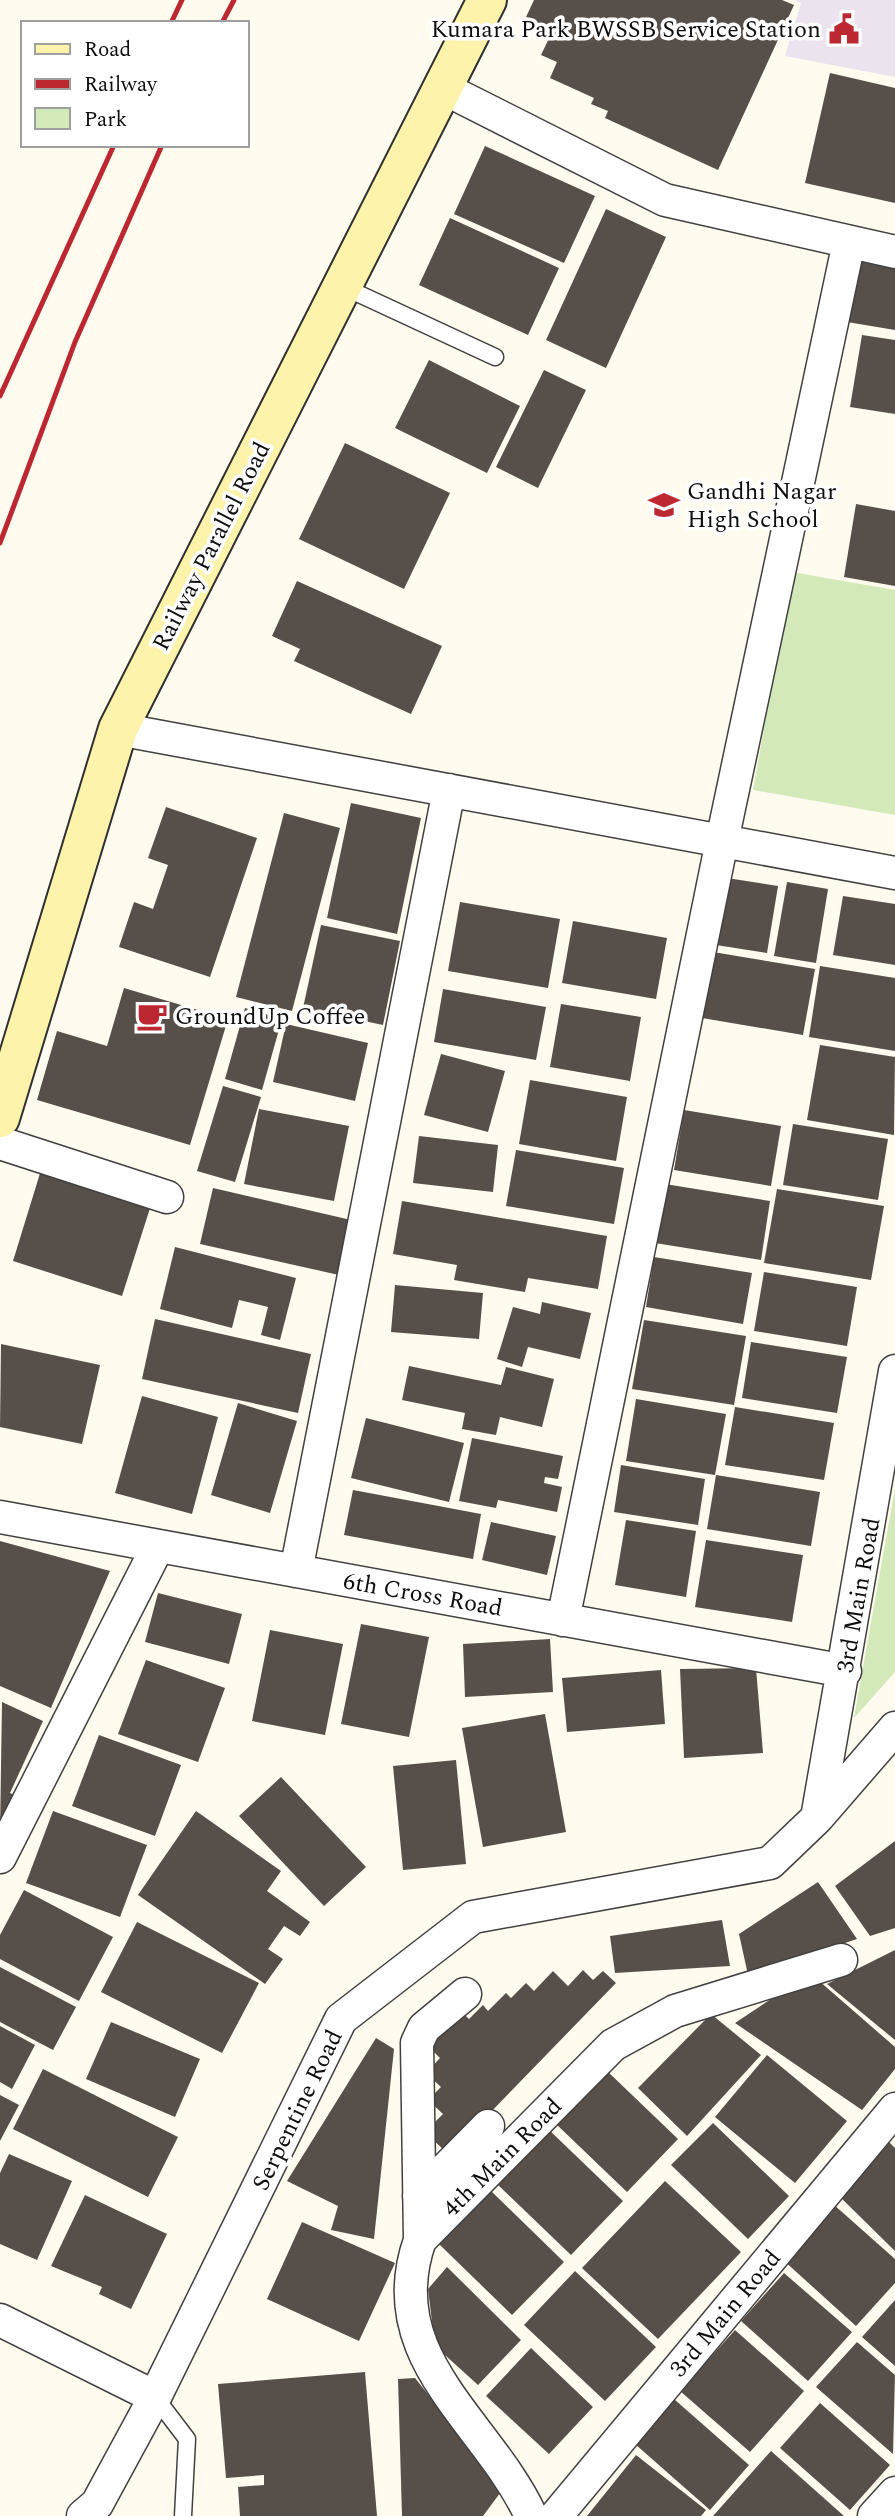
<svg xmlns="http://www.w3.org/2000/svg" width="895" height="2516" font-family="Spectral,serif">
<rect width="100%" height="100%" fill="#fffbef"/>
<path fill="#ebe3ed" d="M795,0H895V77L785,56L801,3Z"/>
<path fill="#d3e9b9" d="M792,572L895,590V815L753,790Z
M895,1488V1672L854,1718Z"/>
<path fill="#574f4a" d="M534,0H782L794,5L718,170L605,118L608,111L591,104L594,98L550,78L557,62L541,55L553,30L526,17Z
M830,73L895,88V203L805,183Z
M485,146L595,196L564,263L454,214Z
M606,209L666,237L606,368L546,340Z
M450,218L559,268L528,335L419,285Z
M851,258L895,265V330L841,321Z
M862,335L895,340V414L850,407Z
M429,360L520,406L487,473L395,428Z
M544,370L586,390L538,488L496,467Z
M345,443L450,493L404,589L299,539Z
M856,504L895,511V586L844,577Z
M297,581L442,646L411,714L294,661L300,649L272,636Z
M351,803L421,818L397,934L327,918Z
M166,807L257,838L210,977L119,947L134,902L153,909L168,865L148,858Z
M284,813L340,828L292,1011L236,997Z
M727,878L778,886L767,953L716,945Z
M787,882L828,889L816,963L774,956Z
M843,896L895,904V965L833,955Z
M460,902L560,919L548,988L448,971Z
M573,921L667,938L656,999L562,983Z
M321,925L400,941L383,1025L303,1008Z
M707,951L815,969L803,1035L696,1017Z
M820,966L895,978V1051L809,1037Z
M124,988L228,1019L190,1145L37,1100L57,1031L107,1046Z
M443,989L546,1007L536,1060L434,1042Z
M561,1004L641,1017L630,1081L550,1067Z
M245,1008L282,1019L262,1090L225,1079Z
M286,1024L368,1043L355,1101L273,1082Z
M820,1045L895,1057L894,1135L807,1120Z
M441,1054L505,1071L488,1132L424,1115Z
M530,1080L627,1097L616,1161L519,1144Z
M223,1086L261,1097L235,1182L197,1171Z
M259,1109L349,1126L334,1201L244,1184Z
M684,1110L781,1126L771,1186L674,1170Z
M793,1124L888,1139L878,1200L783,1185Z
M419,1136L498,1145L493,1192L413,1183Z
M516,1150L624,1168L614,1224L506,1206Z
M41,1170L151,1205L122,1296L13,1261Z
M665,1184L770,1201L761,1260L655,1243Z
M213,1188L351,1220L339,1275L200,1244Z
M777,1189L884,1206L871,1280L764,1263Z
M402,1201L607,1236L598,1289L528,1278L525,1292L454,1280L457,1265L393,1254Z
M175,1247L296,1278L280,1340L261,1335L268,1307L239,1300L232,1328L160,1309Z
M654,1257L752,1273L743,1324L646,1307Z
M764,1272L857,1287L847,1346L754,1331Z
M395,1285L483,1293L479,1339L391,1332Z
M542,1302L591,1313L580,1359L528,1347L522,1367L497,1359L513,1307L540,1314Z
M155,1319L311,1354L298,1413L142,1379Z
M644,1320L746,1336L734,1405L632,1389Z
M751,1342L847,1357L837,1413L742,1398Z
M1,1344L100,1365L82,1444L0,1427Z
M409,1366L501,1385L506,1367L554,1379L542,1427L500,1417L496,1435L462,1429L465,1413L402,1400Z
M142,1396L218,1417L192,1514L115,1493Z
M636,1399L726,1414L715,1475L626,1461Z
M238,1403L297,1421L270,1513L211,1495Z
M735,1407L834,1423L824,1480L725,1465Z
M366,1418L464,1443L449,1502L351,1478Z
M472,1438L563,1456L558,1479L545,1477L544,1483L562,1487L557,1512L498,1500L496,1508L459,1501Z
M621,1465L705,1479L698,1525L614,1512Z
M716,1475L820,1492L811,1546L707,1529Z
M353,1490L481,1514L473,1559L344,1535Z
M626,1520L696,1531L686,1597L615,1585Z
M491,1522L556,1536L547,1575L482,1560Z
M706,1540L803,1555L792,1622L695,1607Z
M0,1541L110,1571L51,1708L0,1686Z
M158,1593L242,1614L229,1664L145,1642Z
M361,1624L429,1637L409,1737L341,1724Z
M270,1630L343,1644L325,1735L252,1721Z
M550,1639L553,1692L465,1697L463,1644Z
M146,1660L225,1688L198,1762L118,1734Z
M756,1668L763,1753L684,1758L680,1669Z
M661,1670L665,1724L567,1732L562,1678Z
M2,1702L43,1721L10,1793L16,1796L0,1832Z
M545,1714L566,1832L483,1847L462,1728Z
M99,1735L181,1765L155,1836L72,1806Z
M456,1760L466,1864L403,1870L393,1766Z
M281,1777L366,1867L324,1906L239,1816Z
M53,1811L147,1845L120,1917L26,1883Z
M196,1811L281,1871L267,1891L310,1922L300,1936L284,1926L268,1949L283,1959L265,1984L138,1895Z
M895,1841V1928L870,1936L835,1886Z
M818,1882L857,1939L748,1975L739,1934Z
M24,1890L113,1937L79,2001L0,1959V1935Z
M722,1920L730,1966L615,1973L610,1936Z
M137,1922L259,1983L222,2053L101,1992Z
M895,1950V2040L827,1984Z
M0,1967L76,2007L53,2050L0,2022Z
M583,1970L593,1980L603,1971L616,1983L449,2155L425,2132L443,2114L428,2100L441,2087L426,2073L440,2058L428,2046L462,2012L469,2019L483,2005L488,2011L506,1993L511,1998L526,1983L534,1991L553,1971L568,1986Z
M810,1973L895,2047V2069L862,2110L735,2023Z
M711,2014L761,2055L687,2136L638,2088Z
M111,2022L200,2059L175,2117L86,2079Z
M0,2026L35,2045L12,2089L0,2082Z
M376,2038L394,2049L374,2239L331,2230L338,2206L287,2181Z
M767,2055L847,2121L795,2183L715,2117Z
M43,2069L178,2137L148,2197L13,2129Z
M606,2070L678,2139L627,2192L555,2123Z
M0,2095L19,2105L0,2141Z
M713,2123L789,2196L748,2239L671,2165Z
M547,2128L623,2201L571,2255L495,2182Z
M888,2141L895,2148V2251L836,2193Z
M9,2154L72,2181L37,2260L0,2244V2173Z
M665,2181L741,2252L658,2339L582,2268Z
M490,2190L564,2262L512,2315L439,2244Z
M85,2195L167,2234L131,2309L99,2294L102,2287L51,2266Z
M833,2204L895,2259V2283L856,2326L782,2259Z
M302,2222L395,2263L359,2341L267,2299Z
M447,2267L521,2340L478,2385L435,2346L428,2289Z
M575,2271L656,2347L605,2401L524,2325Z
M784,2273L852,2332L808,2381L741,2321Z
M895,2300V2366L862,2337Z
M735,2330L804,2391L750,2452L680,2391Z
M857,2342L895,2375L893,2454L816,2387Z
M531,2348L593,2407L549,2454L486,2396Z
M365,2372L377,2516H240L238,2487L264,2485V2475L226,2478L218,2384Z
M415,2378L503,2489L483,2516H402L398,2379Z
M674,2399L749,2465L710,2510L635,2444Z
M820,2403L890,2465L850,2510L780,2448Z
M771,2451L844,2516H713Z
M636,2455L706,2510L701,2516H587Z"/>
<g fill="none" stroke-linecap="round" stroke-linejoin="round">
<g stroke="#414141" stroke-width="19">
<path id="lane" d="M344,287L495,357
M155,2397L187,2439L183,2516"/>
</g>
<g stroke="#414141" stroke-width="35">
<path id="street" d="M445,89L665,200L895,252
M118,729L895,873
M0,1143L167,1197
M0,1517L845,1671
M296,1571L449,790
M563,1620L722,841L849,242
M817,1818L895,1371
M0,1857L158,1546
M419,2196L488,2126
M420,2240L417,2043L424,2028L465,1994
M0,2320L155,2397
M83,2516L97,2504L155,2397L341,2019L473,1917L770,1863L817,1818L895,1728
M531,2516C488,2422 378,2358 420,2240L613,2045L675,2011L841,1960
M556,2516L895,2109
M874,2516L895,2493"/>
</g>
<g stroke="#303030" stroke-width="42">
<path id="secondary" d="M0,1118L118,729L487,0"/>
</g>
<use href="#lane" stroke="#fff" stroke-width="16"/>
<use href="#street" stroke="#fff" stroke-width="32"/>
<use href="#secondary" stroke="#fef3ab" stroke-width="38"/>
<path stroke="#bd2732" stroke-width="5" d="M171,23L182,0
M222,23L234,0
M0,396L114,145
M0,543L75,342L162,145"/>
</g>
<defs>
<g id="civic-bare" transform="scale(2.415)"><path d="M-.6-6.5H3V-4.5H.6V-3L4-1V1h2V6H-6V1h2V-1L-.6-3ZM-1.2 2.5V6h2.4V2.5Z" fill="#bd2732" stroke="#fff" stroke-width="2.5" paint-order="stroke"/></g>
<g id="school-bare" transform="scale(2.415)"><path d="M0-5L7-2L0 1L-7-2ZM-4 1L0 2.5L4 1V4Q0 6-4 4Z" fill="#bd2732" stroke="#fff" stroke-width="2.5" paint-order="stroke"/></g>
<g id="cafe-bare" transform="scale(2.415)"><path d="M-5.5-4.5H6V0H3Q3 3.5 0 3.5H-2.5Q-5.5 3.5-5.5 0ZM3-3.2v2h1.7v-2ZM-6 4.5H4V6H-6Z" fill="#bd2732" stroke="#fff" stroke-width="2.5" paint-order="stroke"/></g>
</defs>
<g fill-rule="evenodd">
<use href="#civic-bare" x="844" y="29"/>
<use href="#school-bare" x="664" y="505"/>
<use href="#cafe-bare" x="152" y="1016"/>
</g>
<g text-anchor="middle" stroke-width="7" stroke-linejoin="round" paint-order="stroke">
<g font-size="24" fill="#0e0e0e" stroke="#fff" text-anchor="start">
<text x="821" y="37" text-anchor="end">Kumara Park BWSSB Service Station</text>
<text x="687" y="499">Gandhi Nagar<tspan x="687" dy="28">High School</tspan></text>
<text x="175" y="1024">GroundUp Coffee</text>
</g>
<g font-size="24" fill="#0e0e0e" stroke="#fff">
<text transform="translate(211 546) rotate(-63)" y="8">Railway Parallel Road</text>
<text transform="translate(423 1594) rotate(10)" y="8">6th Cross Road</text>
<text transform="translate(858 1595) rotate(-80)" y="8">3rd Main Road</text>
<text transform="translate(297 2110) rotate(-64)" y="8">Serpentine Road</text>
<text transform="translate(502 2157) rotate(-45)" y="8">4th Main Road</text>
<text transform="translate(725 2313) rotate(-50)" y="8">3rd Main Road</text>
</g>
</g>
<rect x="21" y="21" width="228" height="126" fill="#ffffff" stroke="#9f9f9f" stroke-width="2"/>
<rect x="35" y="44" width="35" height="10" fill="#fef3ab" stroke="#9f9f9f" stroke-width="2"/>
<text x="84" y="56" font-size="21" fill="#0e0e0e">Road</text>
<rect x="35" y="79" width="35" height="10" fill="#bd2732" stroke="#9f9f9f" stroke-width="2"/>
<text x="84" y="91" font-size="21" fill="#0e0e0e">Railway</text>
<rect x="35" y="108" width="35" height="21" fill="#d3e9b9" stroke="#9f9f9f" stroke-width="2"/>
<text x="84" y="126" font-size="21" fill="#0e0e0e">Park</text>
</svg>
